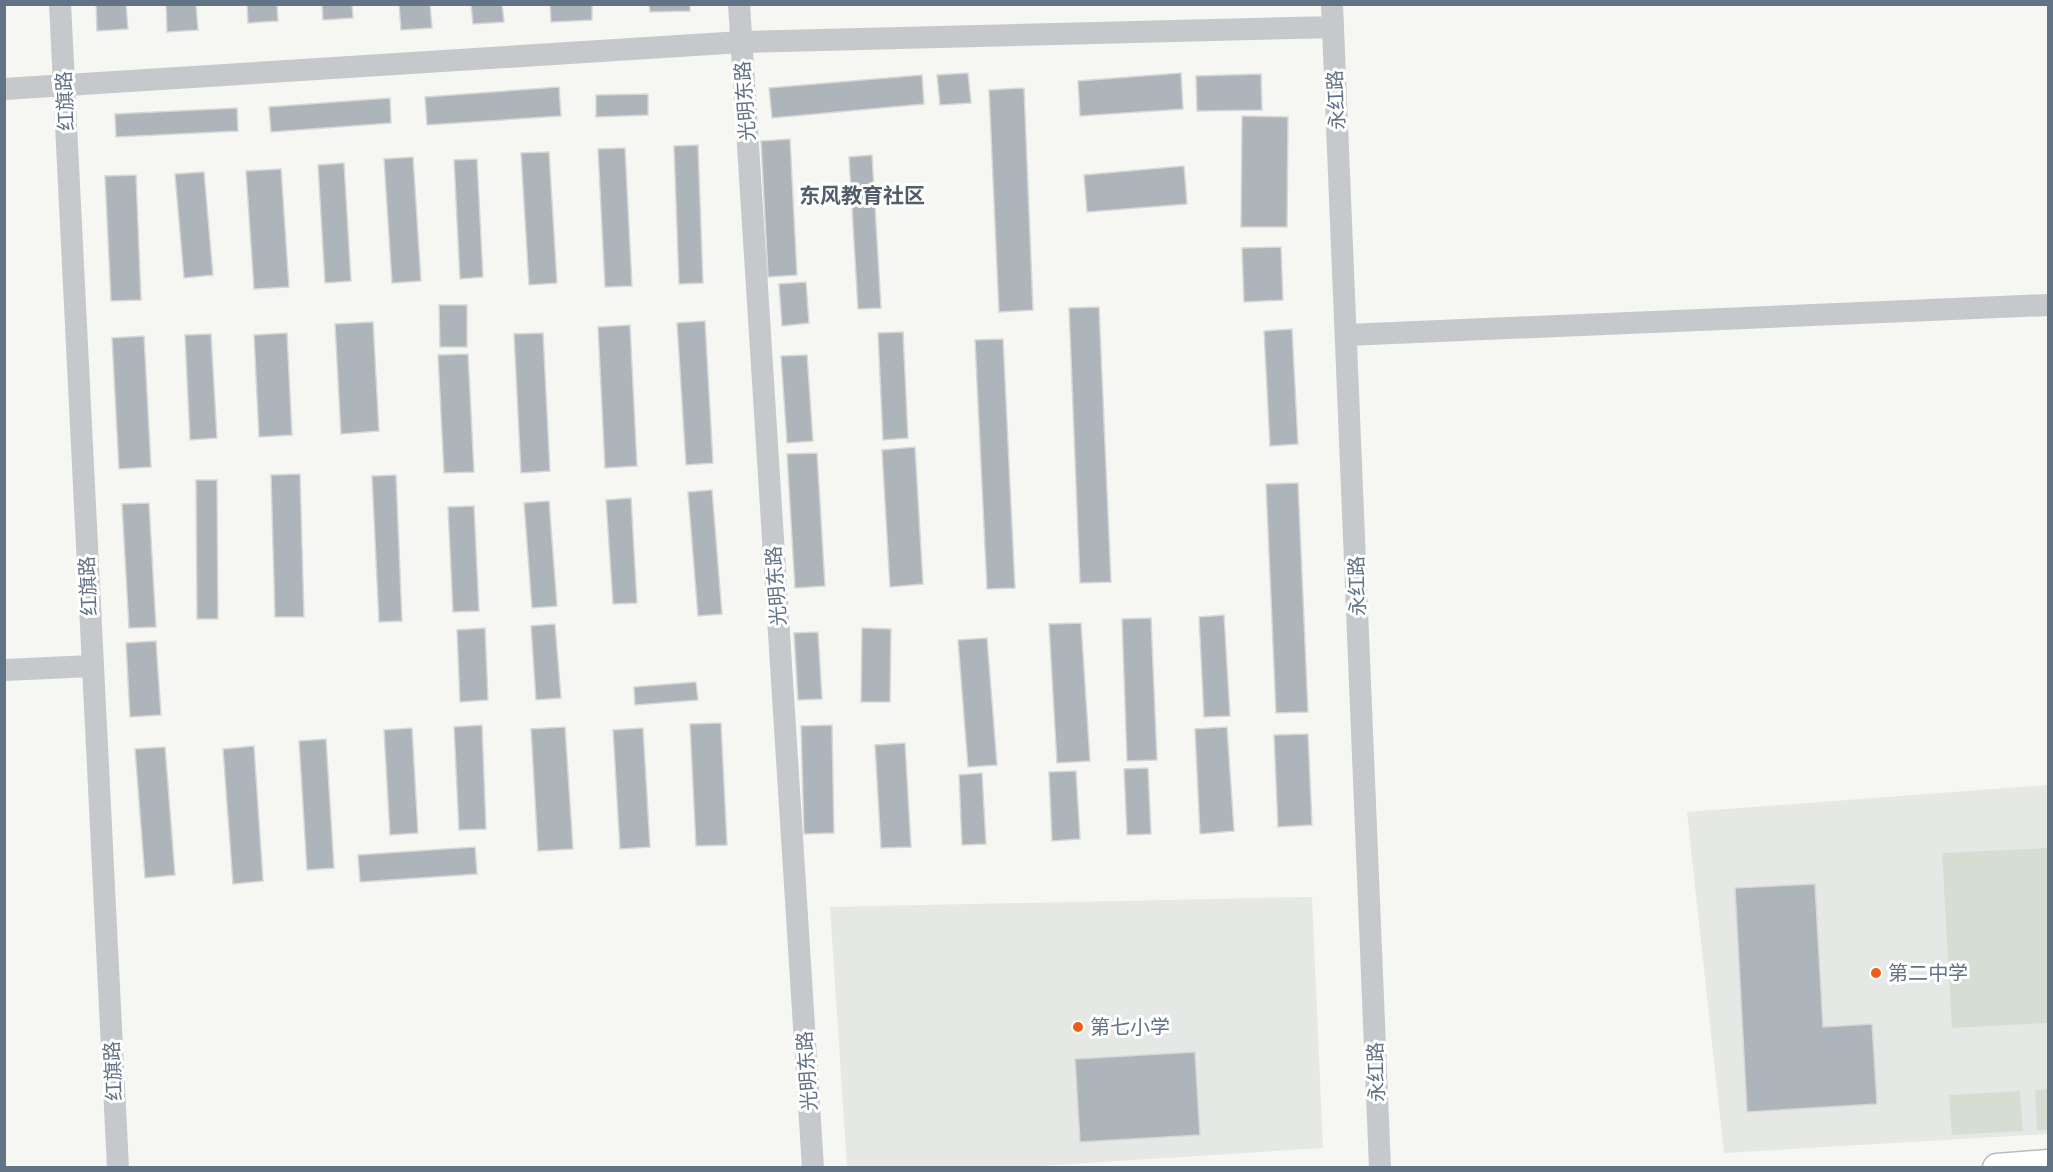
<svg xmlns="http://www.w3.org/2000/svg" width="2053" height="1172" font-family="Overpass,'Noto Sans SC',sans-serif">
<rect width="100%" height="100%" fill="#f6f6f2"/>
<path fill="#e6e8e5" d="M2048,785V1134L1724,1153L1687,812Z
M1312,897L1323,1148L1024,1167H847L830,907Z"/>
<path fill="#d6ded3" d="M2048,848V1023L1952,1028L1942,853Z
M2048,1089V1130H2037L2035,1090Z
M2020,1091L2023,1131L1952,1135L1949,1095Z"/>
<path fill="#adb5bb" stroke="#d7d7d5" stroke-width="1.5" d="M96,4H126L128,29L97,31Z
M166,4H196L198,30L167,32Z
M247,4H277L278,21L248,23Z
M322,4H352L353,18L323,20Z
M399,4H430L432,28L401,30Z
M471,4H502L504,22L473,24Z
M550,4H592V20L551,22Z
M649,4H690V11L650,12Z
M968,73L971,103L940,105L937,75Z
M1181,73L1183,109L1080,116L1078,81Z
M1261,74L1262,110L1197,111L1196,76Z
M922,75L924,104L772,118L769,88Z
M559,87L561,116L427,125L425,97Z
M1024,88L1033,310L999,312L989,90Z
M648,94V115L596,117V95Z
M390,98L391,123L271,132L269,107Z
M237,108L238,131L116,137L115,114Z
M1242,116L1288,117L1287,227H1241Z
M790,139L797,275L768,277L761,141Z
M698,145L703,283L679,284L674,146Z
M625,148L632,286L605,287L598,149Z
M549,152L557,283L529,285L521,153Z
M872,155L881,308L858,309L849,157Z
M413,157L421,281L392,283L384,159Z
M477,159L483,277L460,279L454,160Z
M344,163L351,281L325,283L318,165Z
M1184,166L1187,204L1087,212L1084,175Z
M281,169L289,287L254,289L246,171Z
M204,172L213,275L184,278L175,174Z
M136,175L141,300L111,301L105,176Z
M1281,247L1283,300L1244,302L1242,248Z
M806,282L809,323L782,326L779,284Z
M439,305H467V347H440Z
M1099,307L1111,582L1080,583L1069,308Z
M705,321L713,463L686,465L677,323Z
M373,322L379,431L341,434L335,324Z
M630,325L637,466L605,468L598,327Z
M1292,329L1298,444L1270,446L1264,331Z
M903,332L908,438L883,440L878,333Z
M287,333L292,435L259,437L254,335Z
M543,333L550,471L521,473L514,334Z
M211,334L217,438L190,440L185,335Z
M144,336L151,467L119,469L112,338Z
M1003,339L1015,588L987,589L975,340Z
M468,354L474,472L444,473L438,355Z
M807,355L813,441L787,443L781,356Z
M915,447L923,584L890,587L882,450Z
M817,453L825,586L795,588L787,454Z
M300,474L304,617H275L271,475Z
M396,475L402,621L379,622L372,476Z
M196,480H217L218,619H197Z
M1298,483L1308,712L1276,713L1266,484Z
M712,490L722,614L698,616L688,492Z
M631,498L637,603L613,604L606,500Z
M549,501L557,606L532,608L524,503Z
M149,503L156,627L129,628L122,504Z
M474,506L479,611L453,612L448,507Z
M1224,615L1230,716L1204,717L1199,617Z
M1151,618L1157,760L1127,761L1122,619Z
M1081,623L1090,761L1057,763L1049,624Z
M555,624L561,698L536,700L531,626Z
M485,628L488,700L460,702L457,630Z
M862,628L891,629L890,702H861Z
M818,632L822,699L798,700L794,633Z
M987,638L997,765L968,767L958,640Z
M156,641L161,715L130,717L126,643Z
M696,682L698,700L635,705L634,687Z
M721,723L727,845L696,846L690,724Z
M482,725L486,829L459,830L454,727Z
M832,725L834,833L804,834L801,726Z
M565,727L573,849L538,851L531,729Z
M1227,727L1234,831L1200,834L1195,729Z
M412,728L418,833L390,835L384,730Z
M643,728L650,847L620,849L613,730Z
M1308,734L1312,825L1278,827L1274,735Z
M326,739L334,868L307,870L299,741Z
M905,743L911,847L881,848L875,745Z
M254,746L263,881L233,884L223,749Z
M165,747L175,875L145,878L135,749Z
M1148,768L1151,834L1127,835L1124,769Z
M1076,771L1080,839L1052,841L1049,772Z
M982,773L986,844L962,845L959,775Z
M475,847L477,874L360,882L358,855Z
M1815,884L1823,1027L1872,1024L1877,1104L1747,1112L1735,888Z
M1195,1052L1200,1135L1080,1142L1075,1059Z"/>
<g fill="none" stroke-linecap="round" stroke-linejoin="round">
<g stroke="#b8bcc0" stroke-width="31">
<path id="major" d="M1997,1168L2048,1164"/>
</g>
<path stroke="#c5c9cc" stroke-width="22" d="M60,4L118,1168
M739,4L813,1168
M1332,4L1380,1168
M4,89L741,42L1333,27
M1347,335L2048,305
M4,670L92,666"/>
<use href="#major" stroke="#fff" stroke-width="28"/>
</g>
<g fill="#f25c16" stroke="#fff" stroke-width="2">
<circle cx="1876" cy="973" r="6"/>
<circle cx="1078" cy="1027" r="6"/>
</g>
<g text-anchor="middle" stroke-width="6" stroke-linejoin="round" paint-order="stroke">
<g font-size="20" fill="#627386" stroke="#fff">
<text transform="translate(1336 100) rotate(-93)" y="7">永红路</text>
<text transform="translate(65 101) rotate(-93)" y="7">红旗路</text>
<text transform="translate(745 101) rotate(-94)" y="7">光明东路</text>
<text transform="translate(88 586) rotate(-93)" y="7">红旗路</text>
<text transform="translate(776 586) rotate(-94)" y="7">光明东路</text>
<text transform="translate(1357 586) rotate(-92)" y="7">永红路</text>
<text transform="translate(113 1071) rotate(-93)" y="7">红旗路</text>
<text transform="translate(807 1071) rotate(-94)" y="7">光明东路</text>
<text transform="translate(1376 1072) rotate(-92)" y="7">永红路</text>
</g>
<g font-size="20" fill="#627386" stroke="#fff" text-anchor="start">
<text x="1888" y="980">第二中学</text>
<text x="1090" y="1034">第七小学</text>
</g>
<g font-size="21" font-weight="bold" fill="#515d6a" stroke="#fff">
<text x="862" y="203">东风教育社区</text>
</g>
</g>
<rect width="2053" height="1172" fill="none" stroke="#627386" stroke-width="12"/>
</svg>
